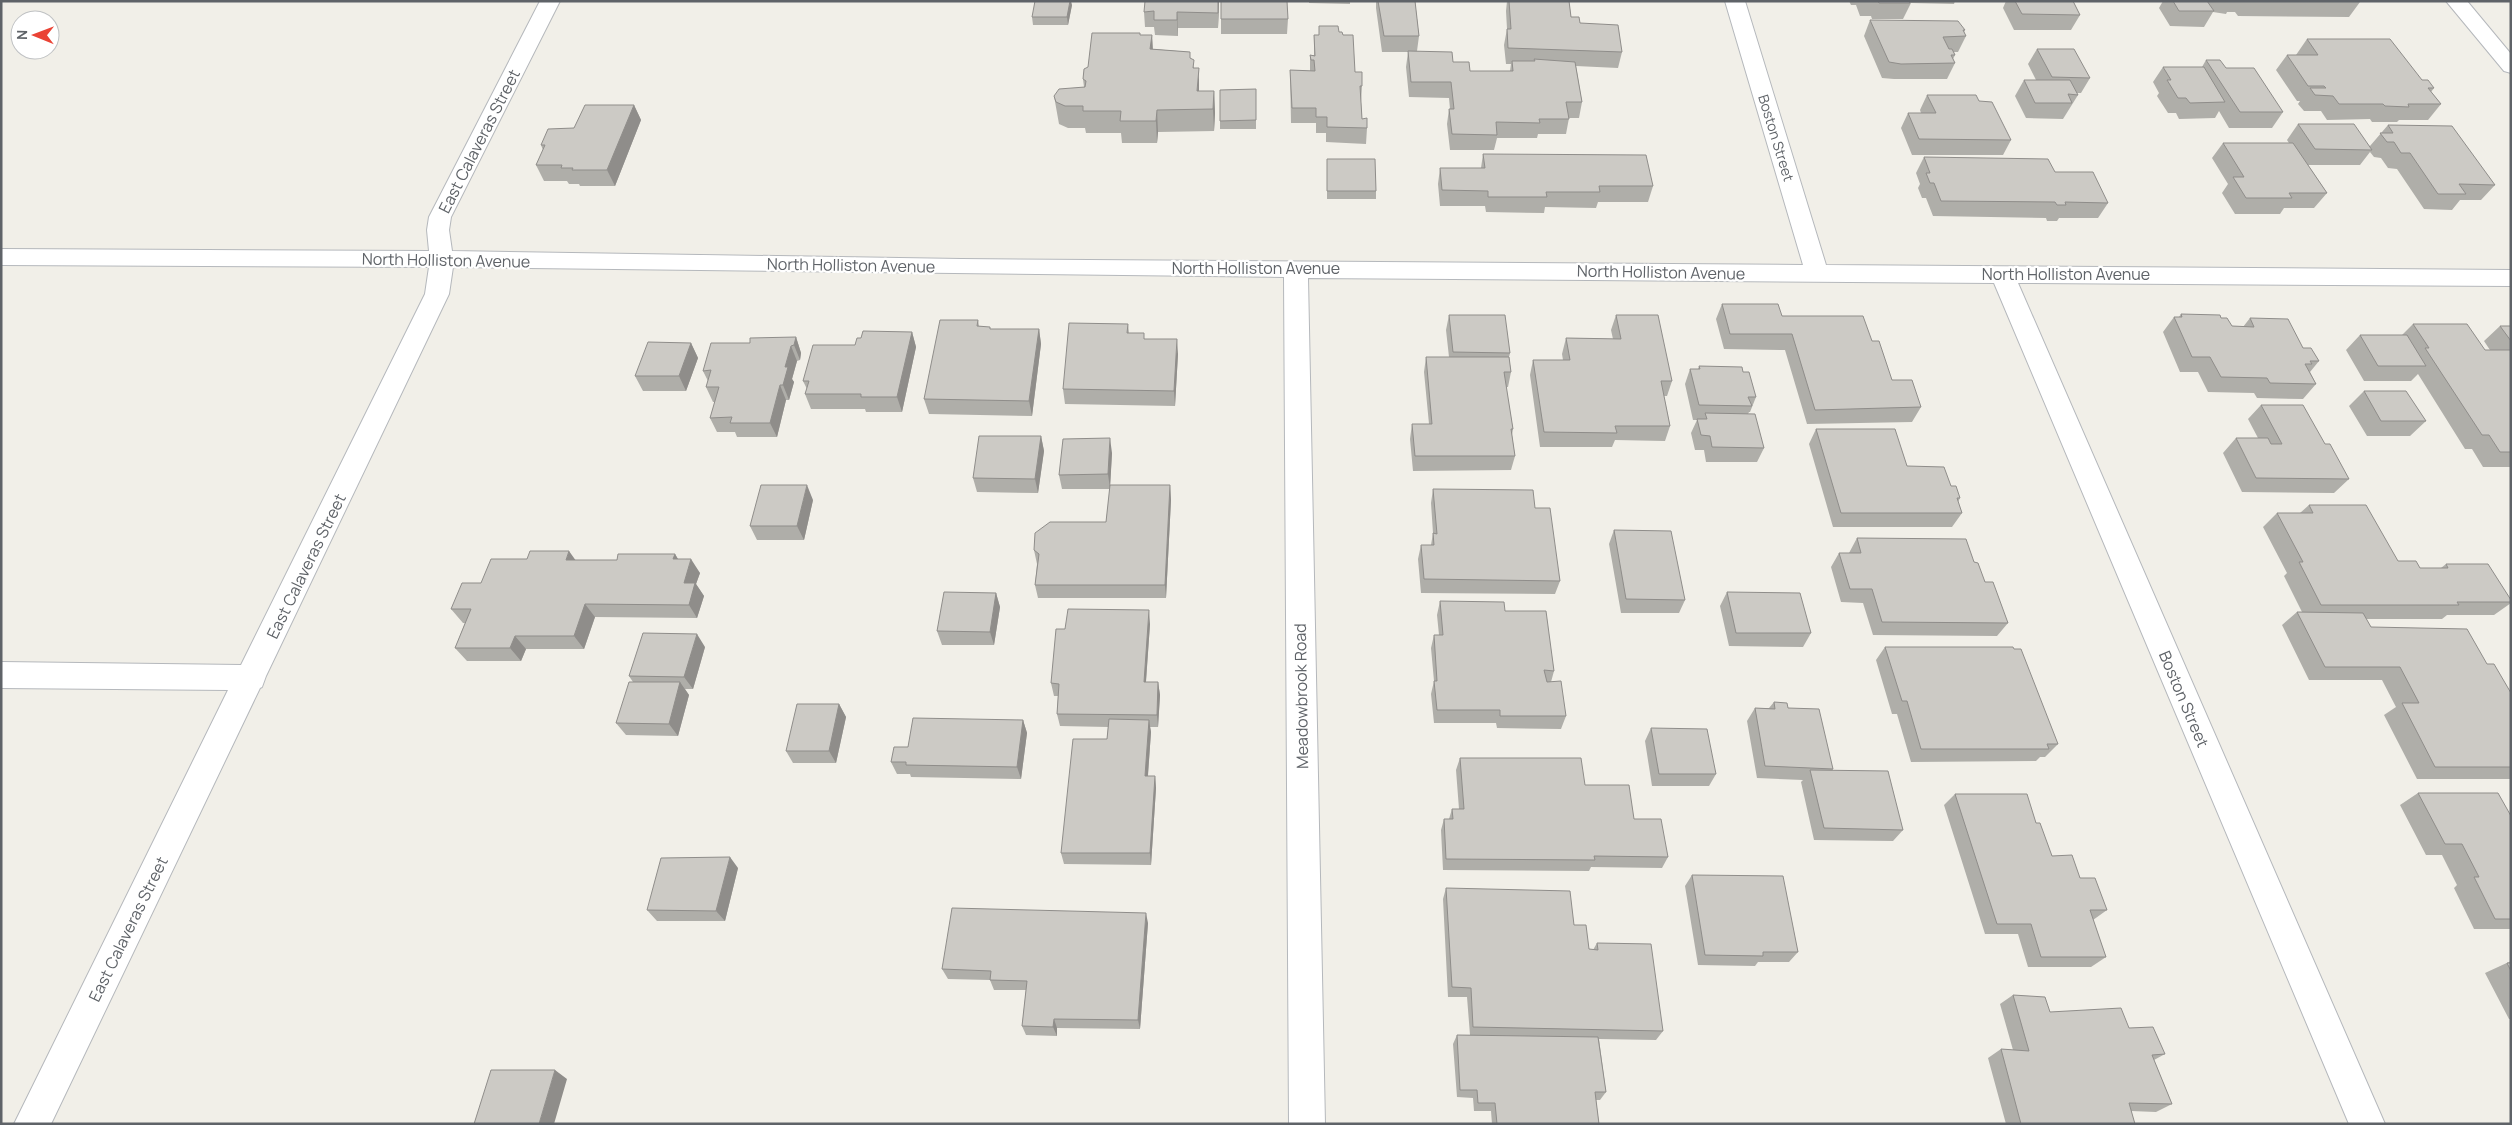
<svg xmlns="http://www.w3.org/2000/svg" width="2512" height="1125" font-family="Manrope,sans-serif">
<rect width="100%" height="100%" fill="#f1efe8"/>
<g fill="none" stroke-linecap="round" stroke-linejoin="round">
<g stroke="#b5b8bc" stroke-width="2">
<path id="minor" d="M540,1H560L451,217L449,230L452,251L961,259L1803,265L1725,1H1745L1826,265L2511,270V286L2018,283L2385,1124H2349L1994,283L1308,278L1325,1124H1289L1284,277L453,267L449,294L266,676L262,687L260,688L51,1124H14L228,690L1,688V662L241,665L425,294L429,267L1,265V249L429,251L427,230L429,217Z
M2446,1H2467L2511,54V73L2504,71Z"/>
</g>
<use href="#minor" fill="#fff" fill-rule="evenodd"/>
</g>
<path fill="#afaea9" d="M883,1H910V2H883Z
M1219,1L1218,28H1178V36L1155,35L1154,27H1145L1144,12Z
M1309,1H1350V4L1309,3Z
M1376,1H1415L1419,36L1417,51L1453,62L1470,71H1510L1511,64H1506L1504,45L1507,29L1506,11L1507,1H1569L1571,17L1622,52L1618,68L1576,66L1582,102L1579,118H1569L1566,134H1538L1537,138H1497L1494,150H1450L1447,124L1449,109H1450L1449,98L1409,97L1406,67L1408,52H1382L1376,8Z
M1849,1H1955L1954,4L1911,3L1903,19H1872L1871,16H1860L1856,5H1851Z
M2006,1H2073L2080,15L2071,30H2014L2003,8Z
M2163,1H2360V2L2349,17L2238,16L2235,12H2227L2226,14L2213,12L2204,27L2170,26L2159,8Z
M1072,5L1068,25H1033L1032,17Z
M1221,19H1288L1287,34H1221Z
M1870,20L1965,30L1964,32L1966,36L1958,52H1954L1955,55L1953,59L1955,63L1947,79H1894L1882,78L1864,36Z
M1319,26L1339,32L1343,35L1355,72L1362,86L1361,102L1362,119L1367,128L1366,144L1326,142V133H1316V123H1291L1290,70L1310,71V55H1314V35H1319Z
M1140,35H1152L1153,49L1190,52V58L1194,68L1199,91H1214L1215,113L1214,131L1158,132L1157,143H1122L1121,133H1086L1085,128H1068L1059,124L1054,96L1084,87L1083,79L1088,67Z
M2307,39L2422,80L2434,88L2431,92L2441,104L2428,120H2399L2397,122H2372L2370,119L2327,120L2321,111H2304L2298,104L2300,101H2297L2276,70L2287,55H2296Z
M2037,49L2090,78L2081,93H2077L2078,95L2063,119L2026,118L2015,96L2024,80H2036L2028,64Z
M2206,60L2226,68L2283,112L2272,128H2229L2219,111L2215,118L2179,119L2176,113H2168L2157,96L2159,93L2153,82L2163,67H2202Z
M1256,89V129H1220V90Z
M1927,95L2011,140L2003,155H1912L1901,128L1908,113H1921L1920,110Z
M634,105L641,120L615,186H580L579,184H569L567,181H544L536,165L543,150L541,145L574,128Z
M2298,124L2370,146L2388,125L2495,185L2481,200H2460L2452,210L2424,209L2397,169L2388,168L2381,158L2374,157L2370,152L2360,165H2308L2327,193L2314,208H2284L2280,214H2235L2222,193L2228,184L2212,158L2223,143H2289L2287,140Z
M1483,154L1653,186L1648,202H1598L1596,208L1545,207L1544,213L1486,212L1485,206H1440L1438,184L1440,168H1481Z
M1924,157L2055,172L2108,203L2098,218H2059L2057,221H2047L2046,218L1933,216L1926,198H1922L1918,188L1920,184L1916,173Z
M1327,159L1376,191V199H1327Z
M1722,304L1782,316L1872,341L1892,380L1921,407L1912,422L1807,424L1785,350L1724,349L1716,319Z
M2181,314L2221,318L2232,326L2243,327L2250,318L2303,348L2319,361L2310,372L2316,384L2303,399L2257,398L2254,393L2208,392L2198,372H2180L2163,332L2174,317H2179Z
M1449,315L1510,353L1509,357L1511,372L1508,387H1506L1513,429L1512,435L1515,456L1511,470L1413,471L1410,439L1412,424H1429L1424,372L1426,357H1449L1446,330Z
M1616,315L1672,381L1667,396H1664L1670,426L1665,441L1615,440L1612,447H1540L1530,375L1533,360H1563L1562,354L1566,338L1613,339L1611,330Z
M978,320L979,326L991,329H1039L1041,344L1032,416L929,414L924,399Z
M1128,324L1129,333L1145,339L1178,354L1175,406L1065,404L1063,389Z
M2413,324L2485,350H2490L2484,341L2500,326H2511V467H2483L2472,449H2465L2418,374L2411,381H2364L2346,350L2360,335H2402Z
M912,332L916,347L902,412H866L865,409H811L805,394L807,389L803,381L855,345L861,338Z
M796,337L801,353L800,360L797,361L792,379L794,382L789,400H786L777,437H737L735,432H717L710,418L715,402H713L706,387L708,381L703,371L750,343Z
M691,343L698,358L686,391H643L635,376Z
M1699,366L1743,372L1756,397L1750,412H1749L1748,414L1764,448L1757,462H1706L1704,450H1695L1691,433L1697,420H1693L1685,384L1690,369H1698Z
M2364,391L2426,421L2410,436H2367L2349,406Z
M2261,405L2325,444L2349,479L2334,493L2242,492L2223,453L2236,438H2258L2248,419Z
M1816,429L1907,466L1951,486L1960,498L1958,502L1962,513L1952,527H1833L1809,444Z
M1041,436L1044,451L1038,493L977,492L973,478Z
M1112,453L1110,485H1170L1171,500L1166,598H1038L1035,585L1037,564L1034,550L1106,522L1110,489H1062L1059,475Z
M1433,489L1535,508L1560,581L1555,594L1421,593L1418,559L1421,545H1431L1433,533L1431,503Z
M813,500L804,540H757L750,526Z
M2309,505L2398,561L2420,568H2441L2446,564L2511,602V603L2494,615H2447L2442,619H2366L2371,627L2487,664L2511,693V779H2417L2384,715L2396,707L2382,680H2309L2282,625L2297,612H2302L2284,576L2287,573L2263,527L2277,513H2300Z
M1614,530L1685,600L1679,613H1621L1609,544Z
M1857,538L1974,562L2008,623L1997,636L1873,635L1863,603L1841,602L1831,567L1839,553H1849Z
M675,554L678,559L700,573L696,584L704,596L697,618L595,617L584,649H526L521,661H467L455,648L465,623H463L451,609L481,583L575,560H617Z
M1727,592L1811,633L1803,647L1729,646L1720,606Z
M996,593L1000,607L994,645H942L937,631Z
M1440,601L1505,611L1554,671L1551,682L1566,716L1561,729L1497,728L1496,723H1434L1431,694L1434,681L1431,648L1434,635H1439L1437,615Z
M1150,624L1146,682H1158L1160,695L1158,727H1150L1151,732L1148,776H1155L1156,788L1151,865L1064,864L1061,853L1107,739L1108,727L1060,726L1057,714L1058,696H1054L1051,683L1065,629Z
M705,647L693,689H685L689,695L678,736L626,735L616,723L633,682L629,676Z
M1885,647L2058,744L2045,757H2040L2036,761L1911,762L1897,714H1892L1876,660Z
M1774,702L1788,708L1833,769L1832,771L1903,830L1893,841L1814,840L1801,782L1803,780L1757,778L1747,721L1755,708H1769Z
M839,704L846,717L836,763H793L786,751Z
M1023,720L1027,733L1021,779L911,777L910,774H897L891,762L908,747Z
M1651,728L1716,774L1709,786H1652L1645,741Z
M1460,758L1585,785L1634,819L1668,857L1662,868L1591,867L1589,871L1443,870L1441,830L1444,819H1449L1452,809H1459L1456,770Z
M2418,793L2511,816V929H2474L2454,888L2457,885L2442,855H2426L2400,805Z
M1955,794L2036,823L2052,856L2080,878L2107,910L2093,920L2106,957L2091,967H2028L2018,934H1985L1944,805Z
M738,868L725,921H657L647,910Z
M1692,875L1798,952L1789,962H1758L1755,966L1698,965L1685,886Z
M1446,888L1574,925L1589,949L1593,950L1597,943L1663,1031L1656,1040L1599,1039L1606,1092L1600,1100H1596L1599,1124H1492L1491,1111H1474L1473,1098L1457,1097L1453,1044L1457,1035H1470L1467,997H1448L1443,899Z
M1148,923L1140,1029L1057,1028V1036L1026,1035L1022,1026L1026,990H994L990,980L948,979L942,969Z
M2511,961V1019H2509L2485,973Z
M2013,995L2050,1012L2129,1028L2165,1054L2154,1060L2172,1104L2156,1112L2131,1111L2135,1124H2006L1988,1058L2001,1049L2013,1050L2000,1004Z"/>
<path fill="#8f8d8a" d="M1070,1H1071L1072,5L1068,25L1067,17Z
M1218,1H1219L1218,28Z
M1177,12L1178,28V36L1177,20Z
M1152,35L1153,57L1150,49Z
M1199,68V90L1198,109L1197,91Z
M1214,91L1215,113L1214,131L1213,109Z
M634,105L641,120L615,186L607,170Z
M1157,110L1158,132L1157,143L1156,121Z
M1039,329L1041,344L1032,416L1029,401Z
M912,332L916,347L902,412L897,397Z
M796,337L801,353L800,360L794,345Z
M1177,339L1178,354L1175,406L1174,391Z
M691,343L698,358L686,391L679,376Z
M791,346L797,361L792,379L794,382L789,400L783,385L785,367Z
M780,385L786,400L777,437L770,423Z
M1041,436L1044,451L1038,493L1035,479Z
M1110,438L1112,453L1110,489L1108,474Z
M807,485L813,500L804,540L797,526Z
M1170,485L1171,500L1166,598L1165,585Z
M569,551L579,565L566,560Z
M675,554L683,568L673,559Z
M691,559L700,573L696,584L704,596L697,618L689,605L684,583Z
M996,593L1000,607L994,645L990,632Z
M585,604L595,617L584,649L574,636Z
M1149,610L1150,624L1145,694L1144,682Z
M697,634L705,647L693,689L684,677Z
M515,636L526,649L521,661L510,648Z
M680,682L689,695L678,736L669,724Z
M1158,682L1160,695L1158,727L1157,715Z
M839,704L846,717L836,763L829,751Z
M1023,720L1027,733L1021,779L1017,767Z
M1149,720L1151,732L1147,787L1145,776Z
M1155,776L1156,788L1151,865L1150,853Z
M730,857L738,868L725,921L716,911Z
M1146,913L1148,923L1140,1029L1138,1020Z
M1054,1019L1057,1028V1036L1053,1027Z
M555,1070L567,1079L554,1124H539Z"/>
<path fill="#cccac5" stroke="#8f8d8a" d="M1035,1H1070L1067,17H1032Z
M1145,1H1218V13L1177,12V20H1154V11L1144,12Z
M1221,1H1287L1288,19H1221Z
M1378,1H1415L1419,36H1384Z
M1509,1H1569L1571,17H1579L1580,23L1618,25L1622,52L1508,48L1507,29H1511Z
M1878,1H1909L1910,3H1879Z
M2015,1H2073L2080,15L2022,14Z
M2173,1H2207L2214,11H2179Z
M1870,20L1958,21L1965,30H1963L1966,36L1943,37L1949,49H1952L1955,55H1951L1955,63L1901,64L1889,62Z
M1319,26H1338L1339,32H1342L1343,35H1353L1355,72H1362V86H1360L1362,119L1367,118V128L1327,127V117H1316V108H1292L1290,70L1315,71L1314,60H1311L1310,55L1315,56L1314,35H1319Z
M1092,33H1140V35H1152L1150,49L1190,52V58L1194,60L1193,68H1199L1197,91H1214L1213,109L1157,110L1156,121H1120L1121,111H1083V106H1065L1056,102L1054,96L1059,89L1085,87L1086,81L1083,79L1084,69L1088,67Z
M2307,39H2390L2422,80H2428L2434,88H2428L2441,104H2408L2409,107L2385,106L2383,104H2339L2333,96L2315,95L2310,88H2326L2324,86H2308L2287,55H2318Z
M2037,49H2074L2090,78L2052,77Z
M1408,51L1452,52L1453,62H1469L1470,71H1513L1512,61H1535L1534,59L1575,62L1582,102H1566L1569,119H1539L1540,123L1496,122L1497,135L1452,134L1449,109H1454L1451,82H1411Z
M2206,60H2220L2226,68H2254L2283,112H2240Z
M2163,67H2204L2225,102L2190,103L2186,98H2178L2167,80H2171Z
M2024,80H2070L2078,95L2068,94L2072,103H2035Z
M1256,89V120L1220,121V90Z
M1927,95H1976L1979,101L1992,102L2011,140L1919,139L1908,113H1936Z
M585,105H634L607,170H572L573,168H561L562,165H536L545,145H541L548,129L574,128Z
M2298,124H2354L2372,150L2315,149Z
M2388,125L2452,126L2495,185L2459,184L2466,194H2438L2410,153H2401L2394,142H2387L2380,133H2393Z
M2223,143H2293L2327,193H2289L2292,198H2246L2233,177H2244Z
M1483,154L1646,155L1653,186H1599L1600,192H1546L1547,197H1488V191L1442,190L1440,168H1485Z
M1924,157L2048,159L2055,172H2093L2108,203L2065,202L2066,205H2057L2055,202L1941,201L1934,183H1930L1926,173H1930Z
M1327,159H1375L1376,191H1327Z
M1722,304H1778L1782,316H1863L1872,341H1879L1892,380H1912L1921,407L1815,410L1792,334H1730Z
M2181,314L2220,315L2221,318H2227L2232,326L2254,327L2250,318L2288,319L2303,348H2311L2319,361H2310L2312,364H2305L2316,384L2270,383L2267,378L2221,377L2210,357H2192L2174,317H2182Z
M1449,315H1505L1510,353L1453,352Z
M1616,315H1658L1672,381H1661L1670,426H1615L1617,433L1544,432L1533,360H1570L1566,338L1621,339Z
M940,320H978L977,326L990,327V329H1039L1029,401L924,399Z
M1069,323L1128,324L1127,333H1144V339H1177L1174,391L1063,389Z
M2413,324H2467L2485,350H2511V452H2500L2489,435H2482L2425,348H2429Z
M2500,326H2511V341Z
M863,331L912,332L897,397H861V394H805L809,381H803L813,345H855L857,338H861Z
M2360,335H2407L2426,366H2378Z
M796,337L794,345L791,346L785,367H788L783,385H780L770,423H730L732,417L710,418L719,387H706L711,370L703,371L711,343H750V338Z
M648,342L691,343L679,376H635Z
M1426,357H1509L1511,372H1504L1513,429H1511L1515,456H1415L1412,424H1432Z
M1699,366L1742,367L1743,372H1749L1756,397H1748L1752,406L1699,405L1690,369H1700Z
M2364,391H2406L2426,421H2381Z
M2261,405H2303L2325,444H2330L2349,479L2256,478L2236,438H2268L2271,444H2282Z
M1705,413L1755,414L1764,448L1712,447L1710,436L1701,435L1697,419H1707Z
M1816,429H1895L1907,466L1944,467L1951,486H1956L1960,498H1957L1962,513H1841Z
M979,436H1041L1035,479L973,478Z
M1110,438L1108,474L1059,475L1063,439Z
M761,485H807L797,526H750Z
M1110,485H1170L1165,585H1035L1039,554L1034,550L1035,533L1050,522H1106Z
M1433,489L1533,490L1535,508H1550L1560,581L1424,579L1421,545H1434L1433,533L1437,534Z
M2309,505H2366L2398,561H2416L2420,568H2448L2446,564H2488L2511,600V602H2457L2459,605H2321L2299,562H2303L2277,513H2313Z
M1614,530L1671,531L1685,600L1626,599Z
M1857,538L1966,539L1974,562L1978,563L1985,582H1993L2008,623L1882,622L1872,589H1850L1839,553H1861Z
M530,551H569L566,560H617L618,554H675L673,559H691L684,583H695L689,605L585,604L574,636H515L510,648H455L471,609H451L462,583H481L491,559H527Z
M944,592L996,593L990,632L937,631Z
M1727,592L1800,593L1811,633H1736Z
M1440,601L1504,602L1505,611H1546L1554,671L1544,670L1547,682L1561,681L1566,716H1500V710H1437L1434,681H1437L1434,635H1443Z
M1068,609L1149,610L1144,682H1158L1157,715L1057,714L1059,684L1051,683L1056,629H1065Z
M2297,612L2363,613L2371,627L2467,629L2487,664H2494L2511,693V767H2435L2402,703H2419L2400,667H2325Z
M643,633L697,634L684,677L629,676Z
M1885,647H2013L2014,649H2021L2058,744H2047L2049,749H1921L1907,701H1902Z
M629,682H680L669,724L616,723Z
M1774,702L1787,703L1788,708L1819,709L1833,769L1765,766L1755,708L1775,709Z
M797,704H839L829,751H786Z
M913,718L1023,720L1017,767L906,765V762H891L894,747H908Z
M1109,719L1149,720L1145,776H1155L1150,853H1061L1073,739H1107Z
M1651,728L1707,729L1716,774H1659Z
M1460,758H1581L1585,785H1629L1634,819H1661L1668,857L1594,856L1595,860L1446,859L1444,819H1453L1452,809H1464Z
M1810,770L1888,771L1903,830L1824,828Z
M2418,793H2498L2511,816V919H2495L2474,877H2479L2462,844H2445Z
M1955,794H2027L2036,823H2040L2052,856L2072,855L2080,878H2095L2107,910H2090L2106,957H2041L2031,924H1997Z
M730,857L716,911L647,910L661,858Z
M1692,875L1783,876L1798,952H1763V956L1705,955Z
M1446,888L1570,891L1574,925H1586L1589,949L1598,950L1597,943L1651,944L1663,1031L1473,1027L1471,988L1452,987Z
M952,908L1146,913L1138,1020L1054,1019L1053,1027L1022,1026L1027,981L990,980L991,971L942,969Z
M2507,963H2511V971Z
M2013,995L2045,997L2050,1012L2121,1008L2129,1028L2153,1027L2165,1054L2152,1055L2172,1104L2129,1103L2135,1124H2021L2001,1049L2029,1051Z
M1457,1035L1598,1037L1606,1092H1595L1599,1124H1497L1495,1103H1478L1477,1090H1460Z
M491,1070H555L539,1124H474Z"/>
<g text-anchor="middle" stroke-width="4.5" stroke-linejoin="round" paint-order="stroke">
<g font-size="14" fill="#5f6368" stroke="#fff">
<text transform="translate(1776 138) rotate(73)" y="5">Boston Street</text>
</g>
<g font-size="16" fill="#5f6368" stroke="#fff">
<text transform="translate(479 141) rotate(-63)" y="6">East Calaveras Street</text>
<text transform="translate(446 260) rotate(1)" y="6">North Holliston Avenue</text>
<text transform="translate(851 265) rotate(1)" y="6">North Holliston Avenue</text>
<text x="1256" y="274">North Holliston Avenue</text>
<text transform="translate(1661 272) rotate(1)" y="6">North Holliston Avenue</text>
<text x="2066" y="280">North Holliston Avenue</text>
<text transform="translate(306 566) rotate(-64)" y="6">East Calaveras Street</text>
<text transform="translate(1301 696) rotate(-91)" y="6">Meadowbrook Road</text>
<text transform="translate(2184 699) rotate(67)" y="6">Boston Street</text>
<text transform="translate(128 929) rotate(-64)" y="6">East Calaveras Street</text>
</g>
</g>
<rect width="2512" height="1125" fill="none" stroke="#5f6368" stroke-width="5"/>
<g transform="translate(35 35) rotate(271)"><circle r="24" fill="#ffffff" stroke="#bfc1c3"/>
<path d="M0-4L9 19L0 12L-9 19Z" fill="#ea4335"/>
<text y="-8" font-size="14" font-weight="bold" text-anchor="middle" fill="#5f6368">N</text>
</g>
</svg>
